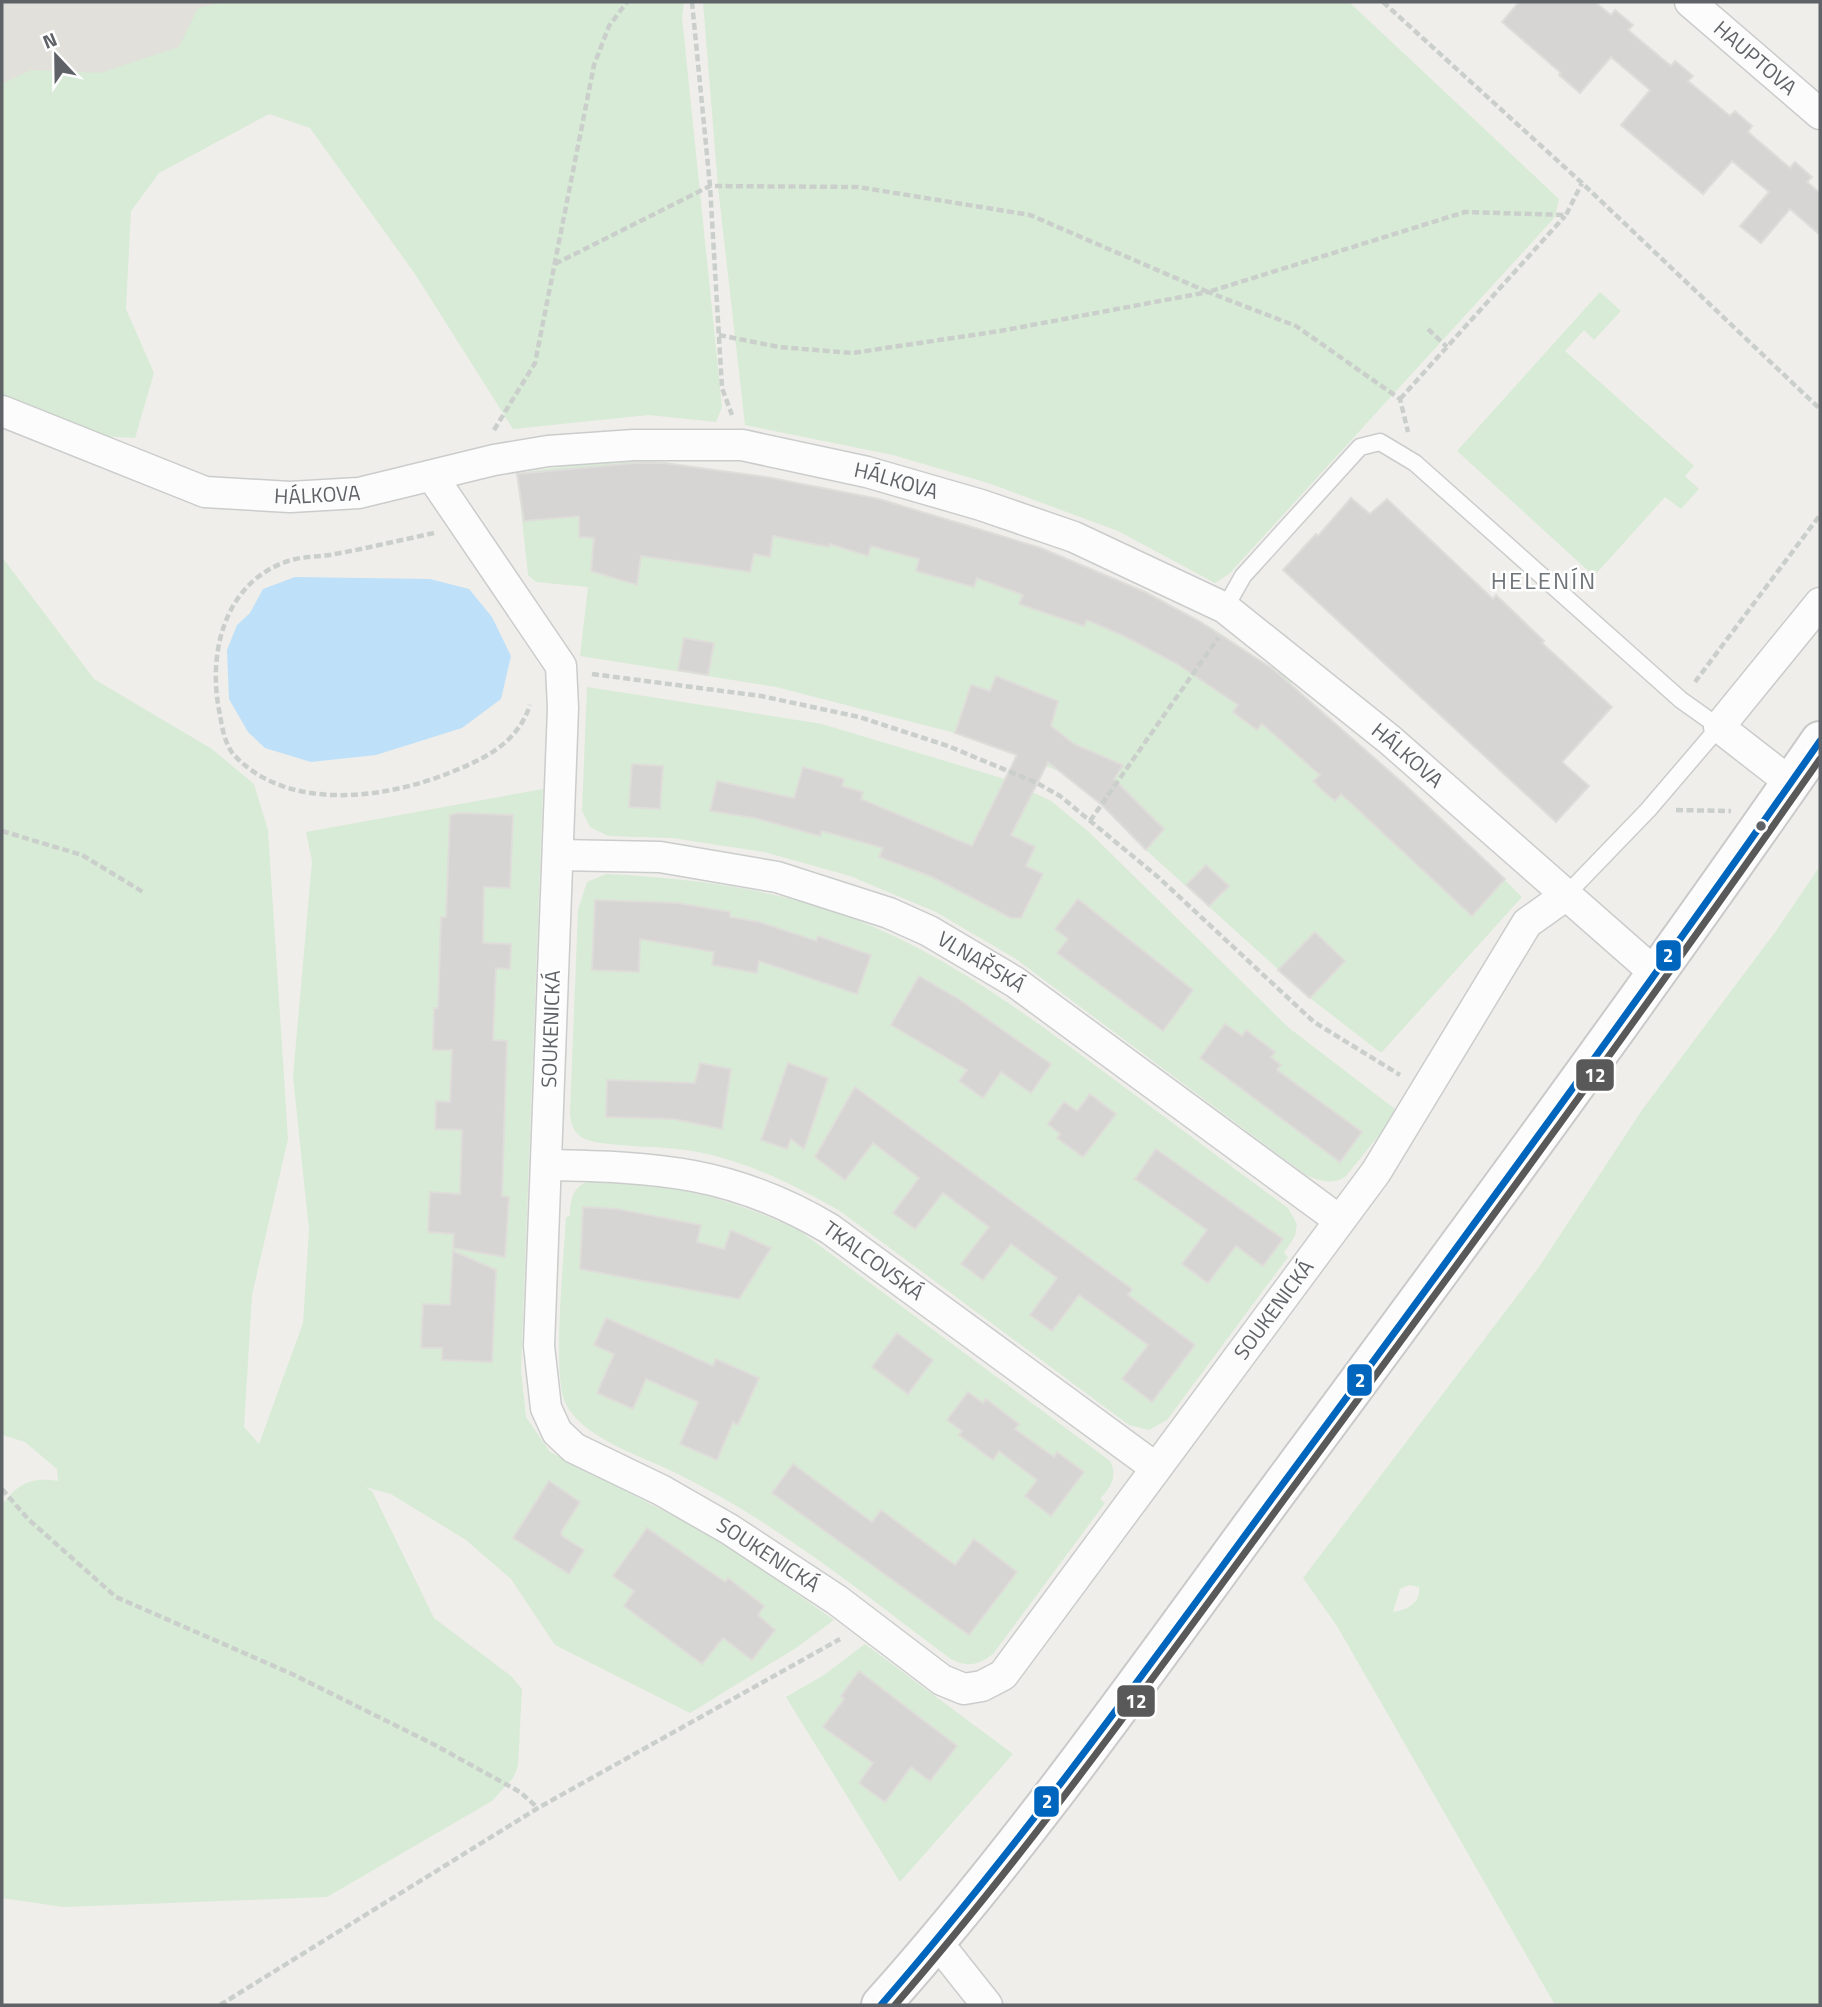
<svg xmlns="http://www.w3.org/2000/svg" width="1822" height="2007" font-family="'Titillium Web',sans-serif">
<rect width="100%" height="100%" fill="#efeeea"/>
<path fill="#e2e0da" d="M2,2H289L2,278Z"/>
<path fill="#d8ebd6" fill-rule="evenodd" d="M224,2H684L682,17L722,407L716,422L649,415L513,429L415,274L310,128L269,114L159,173L131,211L126,309L154,373L135,438L29,432L2,413V84L31,70L100,73L179,47L198,8Z
M703,2H1349L1559,199L1555,217L1229,574L1215,583L1118,531L988,483L893,455L745,425L718,187Z
M1600,292L1621,311L1594,340L1584,330L1565,351L1694,466L1685,476L1699,489L1681,509L1665,497L1594,576L1457,451Z
M653,461C841,485 1024,526 1193,617C1223,633 1250,654 1278,672L1280,670L1292,682L1291,684L1447,823L1522,897L1381,1053L1310,998L1146,850L1103,806L1059,771L955,733L776,687L580,656L588,587L536,582L528,575L517,473L596,462Z
M2,557L94,679L212,749L254,784L268,830L288,1139L252,1295L244,1427L259,1444L303,1323L309,1230L293,1077L312,861L306,832L543,789L521,1371L526,1417L550,1452L720,1540L834,1620L796,1648L690,1713L555,1645L511,1579L466,1540L391,1494L365,1487L372,1491L434,1618L511,1676L522,1689L518,1766L513,1778L492,1801L327,1897L63,1907L2,1898V1505C18,1483 32,1477 58,1481L57,1469L25,1442L2,1435Z
M587,687L822,724L1005,779L1051,801L1089,832L1289,1028L1395,1109L1380,1134L1345,1177C1332,1185 1319,1181 1306,1175L1016,959L936,912L850,876L764,852L672,838L608,836L590,827L582,811Z
M1820,866V2005H1555L1337,1626L1303,1578L1539,1267L1642,1110L1776,931ZM1409,1585L1419,1587C1421,1603 1407,1610 1393,1612L1400,1589Z
M606,874C687,878 764,887 841,914C938,949 1018,1008 1100,1069C1162,1115 1225,1162 1288,1208L1297,1224L1295,1236L1284,1253L1288,1257L1167,1420L1149,1430L1129,1425L840,1211C794,1185 745,1160 692,1151C668,1146 601,1147 585,1139C574,1134 571,1125 570,1113L578,910L587,882Z
M595,1181C677,1186 724,1195 800,1231L1110,1461C1118,1476 1111,1487 1100,1499L1105,1503L993,1654C978,1665 968,1668 951,1659C862,1593 775,1521 674,1472C641,1456 580,1437 565,1402C552,1373 564,1256 566,1217L570,1216C570,1198 574,1182 595,1181Z
M865,1644L1013,1754L900,1882L786,1697L824,1675Z"/>
<path fill="#bfe0f9" d="M295,577L430,579L469,589L492,617L511,656L501,699L462,728L376,755L311,762L265,748L248,732L229,699L227,650L237,625L250,613L263,589Z"/>
<path fill="#d6d5d3" stroke="#deddd9" stroke-width="2" d="M1519,2H1595L1611,15L1615,10L1633,25L1628,30L1671,66L1675,61L1693,76L1688,81L1730,116L1735,111L1752,126L1748,132L1790,168L1795,162L1812,177L1807,182L1820,193V235L1790,209L1761,243L1740,226L1769,192L1732,161L1703,194L1621,125L1650,90L1611,57L1580,93L1559,75L1561,73L1502,22Z
M635,463H664L766,477L879,499L1041,548L1145,592L1199,621L1273,669L1404,784L1505,879L1472,916L1341,794L1335,801L1323,791L1313,781L1320,775L1262,724L1257,730L1233,712L1238,705L1177,664L1126,637L1087,620L1084,626L1019,604L1023,595L977,578L974,587L916,571L919,559L871,546L868,556L830,544L829,547L773,536L770,557L754,554L750,572L641,556L637,585L591,571L594,538L579,537V516L524,521L517,474Z
M1351,498L1370,514L1387,499L1493,599L1496,595L1544,641L1542,643L1612,707L1562,762L1589,786L1556,822L1283,570L1316,534L1318,536Z
M684,638L714,643L708,675L678,670Z
M996,676L1058,701L1051,726L1074,744L1123,765L1114,779L1164,829L1146,850L1102,805L1048,762L1011,835L1035,847L1026,866L1043,874L1021,918H1011L932,877L879,857L883,848L822,831L820,836L755,818L710,811L717,781L794,798L803,767L844,779L842,786L863,792L861,799L972,846L1017,755L955,733L971,685L990,691Z
M632,764L663,766L660,809L629,807Z
M459,813L513,815L510,888L484,887L483,943L511,944L510,969L496,968L493,1040L507,1041L502,1196L509,1197L505,1257L453,1248L454,1234L428,1232L430,1192L460,1194L462,1130L435,1129L436,1101L450,1102L452,1050H433L434,1008H438L441,917H446L450,815Z
M1206,865L1229,886L1209,906L1186,885Z
M1078,899L1193,990L1163,1031L1057,953L1068,939L1055,929Z
M595,900L678,903L730,912V917L759,922L816,941L818,936L871,955L857,994L759,961L757,973L712,965L714,952L640,939L639,972L592,970Z
M1315,932L1345,961L1310,998L1278,970Z
M919,976L960,1000L1051,1064L1031,1093L1001,1072L983,1098L959,1081L967,1070L891,1025Z
M1225,1024L1242,1036L1246,1030L1275,1052L1271,1057L1281,1065L1277,1070L1362,1132L1340,1162L1200,1058Z
M700,1063L731,1069L722,1129L674,1119L606,1117L607,1080L695,1083Z
M788,1063L828,1078L804,1149L791,1139L787,1149L761,1140Z
M855,1087L1132,1289L1128,1295L1195,1345L1152,1402L1122,1379L1148,1345L1079,1295L1052,1331L1030,1315L1057,1278L1011,1244L983,1280L961,1264L989,1227L943,1193L915,1229L893,1213L919,1178L873,1143L845,1180L815,1157Z
M1090,1094L1116,1114L1083,1157L1057,1138L1060,1134L1048,1124L1064,1102L1077,1111Z
M1156,1149L1283,1239L1263,1266L1236,1246L1208,1283L1182,1264L1207,1230L1135,1179Z
M583,1207L617,1209L701,1225L697,1242L724,1249L731,1230L771,1248L739,1299L580,1269Z
M453,1251L496,1270L492,1362L442,1360V1348H421L423,1304L450,1305Z
M606,1318L713,1366L716,1359L759,1378L738,1425L733,1422L717,1460L680,1444L698,1402L646,1379L633,1409L597,1393L614,1354L594,1345Z
M897,1333L933,1360L908,1394L872,1367Z
M968,1392L983,1403L986,1399L1019,1424L1015,1429L1054,1457L1057,1452L1084,1472L1051,1516L1025,1496L1037,1480L999,1451L993,1460L959,1435L962,1431L947,1420Z
M793,1464L872,1522L881,1510L955,1565L974,1539L1017,1572L969,1635L772,1493Z
M549,1481L580,1502L561,1532L562,1536L584,1550L569,1574L513,1538Z
M647,1528L725,1582L728,1578L764,1606L758,1615L775,1630L752,1660L723,1638L702,1664L624,1606L634,1591L613,1576Z
M859,1671L957,1746L930,1781L911,1767L885,1802L859,1783L873,1763L823,1727L844,1699L841,1696Z"/>
<g fill="none" stroke-linecap="round" stroke-linejoin="round">
<g stroke="#cbcccc" stroke-width="19">
<path id="lane" d="M1225,608L1243,576L1360,447L1380,442L1415,463L1681,700L1719,727L1648,810L1565,896"/>
</g>
<g stroke="#cbcccc" stroke-width="33">
<g id="street">
<path id="s1" d="M1690,2L1820,114"/>
<path id="s2" d="M2,411L205,492L290,497L359,493L494,460L548,451L634,445H742L867,472L981,505L1074,537L1225,608L1390,740L1655,973"/>
<path id="s3" d="M432,476L561,666L563,708L539,1346L546,1408L557,1432L574,1448L661,1490L729,1529L837,1600L942,1680L964,1689L982,1686L1003,1675L1376,1172L1527,923L1565,896"/>
<path d="M1791,783L1719,727L1820,603"/>
<path id="s4" d="M558,855L660,857L777,877L889,913L929,931L1015,982L1339,1220"/>
<path id="s5" d="M547,1165C657,1167 733,1171 830,1229L1156,1468"/>
<path d="M937,1942L987,2005"/>
</g>
</g>
<g stroke="#cacacb" stroke-width="42">
<path id="secondary" d="M881,2005C1027,1842 1152,1661 1282,1485C1464,1239 1646,992 1820,741"/>
</g>
<path stroke="#cacfcc" stroke-width="4.5" stroke-dasharray="7 3.5" stroke-linecap="butt" d="M692,2L710,186L722,388L732,415
M1383,2L1582,183L1820,409
M555,264L710,186L858,187L1030,215L1208,292L1465,212L1566,215L1582,183
M1428,329L1447,347
M719,335L779,347L852,353L1000,331L1208,292L1296,326L1400,399L1408,432
M1400,399L1565,216
M494,430L535,363L594,65L609,26L627,2
M434,533C401,540 368,548 335,554C320,557 303,556 288,561C223,583 207,655 220,715C222,727 225,745 234,755C287,812 384,799 449,773C484,759 517,744 530,705
M592,674L761,696L859,717L948,746L1037,783L1060,796L1158,877L1314,1022L1400,1075
M1695,682L1820,515
M1676,810L1731,811
M1090,821L1218,638
M2,831L82,855L143,892
M2,1489L28,1519L116,1597L292,1674L433,1744L520,1792L538,1808
M220,2005L538,1808L840,1639"/>
<use href="#lane" stroke="#fdfcfc" stroke-width="16"/>
<use href="#street" stroke="#fdfcfc" stroke-width="30"/>
<use href="#secondary" stroke="#fdfcfc" stroke-width="38"/>
<g stroke="#fff" stroke-width="12">
<path id="bus-1" d="M881,2005C1025,1839 1152,1662 1282,1485C1464,1239 1645,992 1820,741"/>
</g>
<g stroke="#fff" stroke-width="12">
<path id="bus-2" d="M895,2005C1038,1840 1164,1662 1294,1486C1472,1245 1649,1004 1820,759"/>
</g>
<use href="#bus-1" stroke="#0065bd" stroke-width="7"/>
<use href="#bus-2" stroke="#595959" stroke-width="7"/>
</g>
<circle fill="#5f6368" stroke="#fff" stroke-width="2.5" cx="1761" cy="826" r="6"/>
<g text-anchor="middle" stroke-width="5" stroke-linejoin="round" paint-order="stroke">
<g font-size="21" fill="#5f6368" stroke="#fff">
<text dy="7" stroke="none"><textPath href="#s1" startOffset="86">HAUPTOVA</textPath></text>
<text dy="7" stroke="none"><textPath href="#s2" startOffset="919">HÁLKOVA</textPath></text>
<text dy="7" stroke="none"><textPath href="#s2" startOffset="331">HÁLKOVA</textPath></text>
<text dy="7" stroke="none"><textPath href="#s2" startOffset="1507">HÁLKOVA</textPath></text>
<text dy="7" stroke="none"><textPath href="#s4" startOffset="443">VLNAŘSKÁ</textPath></text>
<text transform="translate(551 1029) rotate(-88)" y="7">SOUKENICKÁ</text>
<text dy="7" stroke="none"><textPath href="#s5" startOffset="348">TKALCOVSKÁ</textPath></text>
<text dy="7" stroke="none"><textPath href="#s3" startOffset="1979">SOUKENICKÁ</textPath></text>
<text dy="7" stroke="none"><textPath href="#s3" startOffset="1244">SOUKENICKÁ</textPath></text>
</g>
<g font-size="24" letter-spacing="2" fill="#70757a" stroke="#fff">
<text x="1544" y="589">HELENÍN</text>
</g>
</g>
<g stroke="#fff" stroke-width="2.5">
<rect x="1655" y="939" width="27" height="33" rx="7" fill="#0065bd"/>
<rect x="1575" y="1058" width="40" height="34" rx="7" fill="#595959"/>
<rect x="1346" y="1363" width="27" height="34" rx="7" fill="#0065bd"/>
<rect x="1116" y="1684" width="40" height="34" rx="7" fill="#595959"/>
<rect x="1033" y="1785" width="27" height="33" rx="7" fill="#0065bd"/>
</g>
<g font-size="19" text-anchor="middle" font-weight="bold" fill="#fff">
<text x="1668" y="962">2</text>
<text x="1595" y="1082">12</text>
<text x="1360" y="1387">2</text>
<text x="1136" y="1708">12</text>
<text x="1047" y="1808">2</text>
</g>
<rect width="1822" height="2007" fill="none" stroke="#5f6368" stroke-width="7"/>
<g transform="translate(56 56) rotate(338)" stroke="#ffffff" stroke-width="5" paint-order="stroke">
<path d="M0-5L12 26L0 18L-12 26Z" fill="#5f6368"/>
<text y="-10" font-size="19" font-weight="bold" text-anchor="middle" fill="#5f6368">N</text>
</g>
</svg>
